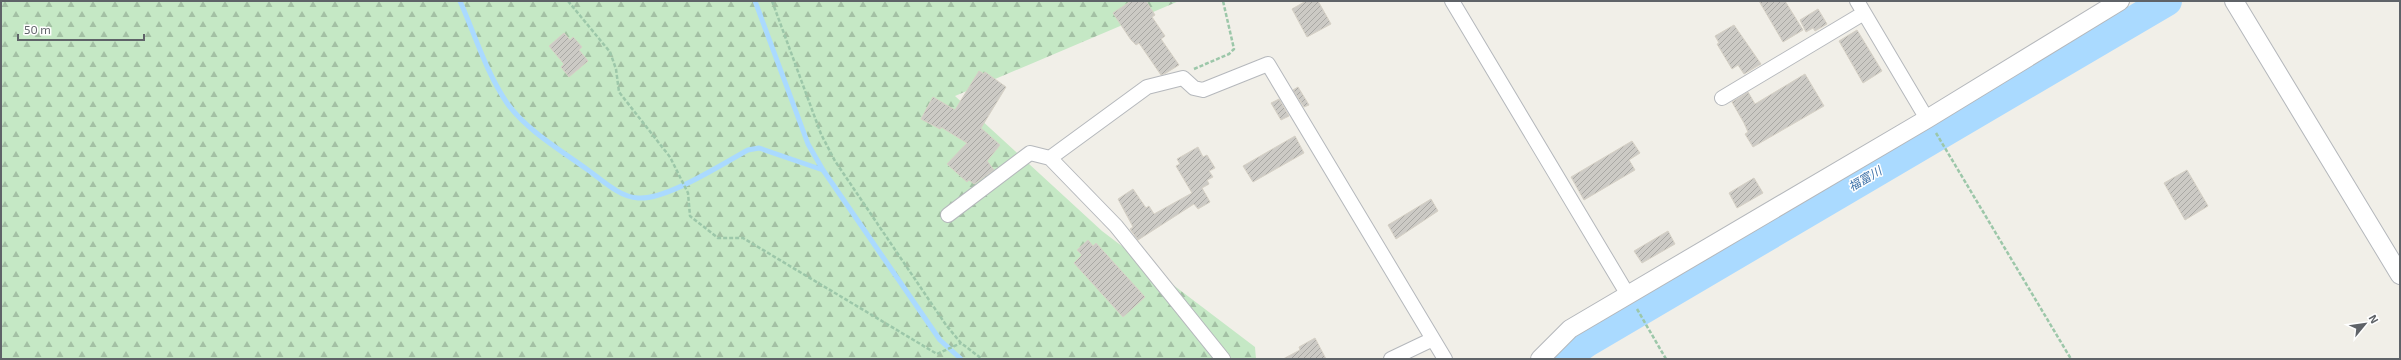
<svg xmlns="http://www.w3.org/2000/svg" width="2401" height="360" font-family="'Exo 2','Noto Sans JP',sans-serif">
<defs>
<pattern id="forest-firs" width="22" height="20" patternUnits="userSpaceOnUse"><rect width="22" height="20" fill="#c5e8c5"/><path d="M5 1l3.5 6h-7zM16 11l3.5 6h-7z" fill="#a3c0a4"/></pattern>
<pattern id="building-hatch" width="6" height="6" patternUnits="userSpaceOnUse"><rect width="6" height="6" fill="#cccac5"/><path d="M-1 1l2-2M0 6l6-6M5 7l2-2" fill="none" stroke="#a9a8a4"/></pattern>
</defs>
<rect width="100%" height="100%" fill="#f1efe8"/>
<path fill="url(#forest-firs)" d="M1,1H1179L955,96L1102,231L1255,347L1256,359H1Z"/>
<g fill="none" stroke-linecap="round" stroke-linejoin="round">
<path stroke="#aadaff" stroke-width="5" d="M460,1C475,35 486,72 507,103C526,130 562,151 588,170C603,181 620,197 638,198C667,200 722,164 748,150L759,148L823,170L940,340L961,359
M755,1L808,144L823,170"/>
<path stroke="#aadaff" stroke-width="30" d="M1563,359L1587,342L2167,1"/>
</g>
<path fill="url(#building-hatch)" stroke="#d6d1c6" d="M1131,1H1146L1155,15L1152,17L1165,36L1161,39L1179,65L1166,73L1161,75L1139,43L1136,45L1131,40L1113,13Z
M1306,1H1318L1331,24L1307,37L1292,9Z
M1759,1H1785L1803,30L1783,42Z
M1818,9L1827,24L1815,31L1813,28L1806,32L1800,20Z
M1734,25L1761,64L1744,74L1738,65L1732,69L1717,44L1719,43L1715,36Z
M1857,30L1882,71L1863,83L1839,41Z
M564,33L570,40L573,37L582,47L579,50L588,61L569,77L561,67L564,64L549,46Z
M979,71L984,74L985,72L1006,87L981,128L1000,145L987,161L994,170L974,184L969,180L967,182L947,164L967,143L941,127L940,129L921,119L933,97L955,110Z
M1805,74L1824,106L1753,147L1745,134L1748,132L1744,123L1732,102L1748,92L1755,104Z
M1298,87L1309,105L1304,107L1293,90Z
M1279,99L1289,116L1281,120L1271,103Z
M1295,136L1304,153L1253,182L1243,166Z
M1632,141L1640,153L1629,160L1635,170L1584,200L1571,177Z
M1198,147L1203,157L1207,155L1215,168L1209,171L1213,177L1207,180L1209,184L1202,188L1210,202L1198,209L1194,204L1138,240L1130,229L1133,227L1118,199L1133,189L1146,208L1149,206L1154,214L1192,193L1176,166L1180,164L1177,159Z
M2187,170L2208,206L2185,220L2164,183Z
M1754,178L1763,193L1737,208L1729,193Z
M1431,199L1438,211L1396,239L1388,225Z
M1668,231L1675,244L1642,263L1634,251Z
M1088,240L1093,246L1096,243L1145,297L1123,317L1074,263L1082,255L1077,250Z
M1315,338L1326,359H1283L1300,350L1299,347Z"/>
<g fill="none" stroke-linecap="round" stroke-linejoin="round">
<g stroke="#b5b8bc" stroke-width="16">
<path id="minor" d="M1452,1L1628,295
M1857,1L1927,119
M1722,98L1864,13
M1050,158L1116,226L1223,359
M948,215L1030,153L1050,158L1147,87L1183,78L1194,88L1203,90L1268,64L1445,359
M1391,359L1433,339"/>
</g>
<g stroke="#b5b8bc" stroke-width="20">
<path id="tertiary" d="M2234,1L2400,275
M1540,359L1570,329L1927,119L2120,1"/>
</g>
<path stroke="#9cc7a9" stroke-width="2.5" stroke-dasharray="4 2" stroke-linecap="butt" d="M568,1L610,52L616,69L619,92L670,157L688,193L690,216L718,238H743L937,354L961,343
M772,1L821,134L835,161L946,325L961,343L982,359
M1194,69L1229,54L1234,49L1223,1
M1936,133L2071,359
M1637,309L1666,359"/>
<use href="#minor" stroke="#fff" stroke-width="14"/>
<use href="#tertiary" stroke="#fff" stroke-width="18"/>
</g>
<g text-anchor="middle" stroke-width="3" stroke-linejoin="round" paint-order="stroke">
<g font-size="12" font-style="italic" fill="#4174aa" stroke="#fff">
<text transform="translate(1865 179) rotate(-30)" y="4">福富川</text>
</g>
</g>
<rect width="2401" height="360" fill="none" stroke="#5f6368" stroke-width="4"/>
<g transform="translate(2365 324) rotate(61)" stroke="#ffffff" stroke-width="3" paint-order="stroke">
<path d="M0-3L7 15L0 10L-7 15Z" fill="#5f6368"/>
<text y="-6" font-size="11" font-weight="bold" text-anchor="middle" fill="#5f6368">N</text>
</g>
<path d="M18 34v6h126v-6" fill="none" stroke="#5f6368" stroke-width="2"/>
<text x="24" y="34" font-size="12" fill="#5f6368" stroke="#ffffff" stroke-width="3" paint-order="stroke">50 m</text>
</svg>
